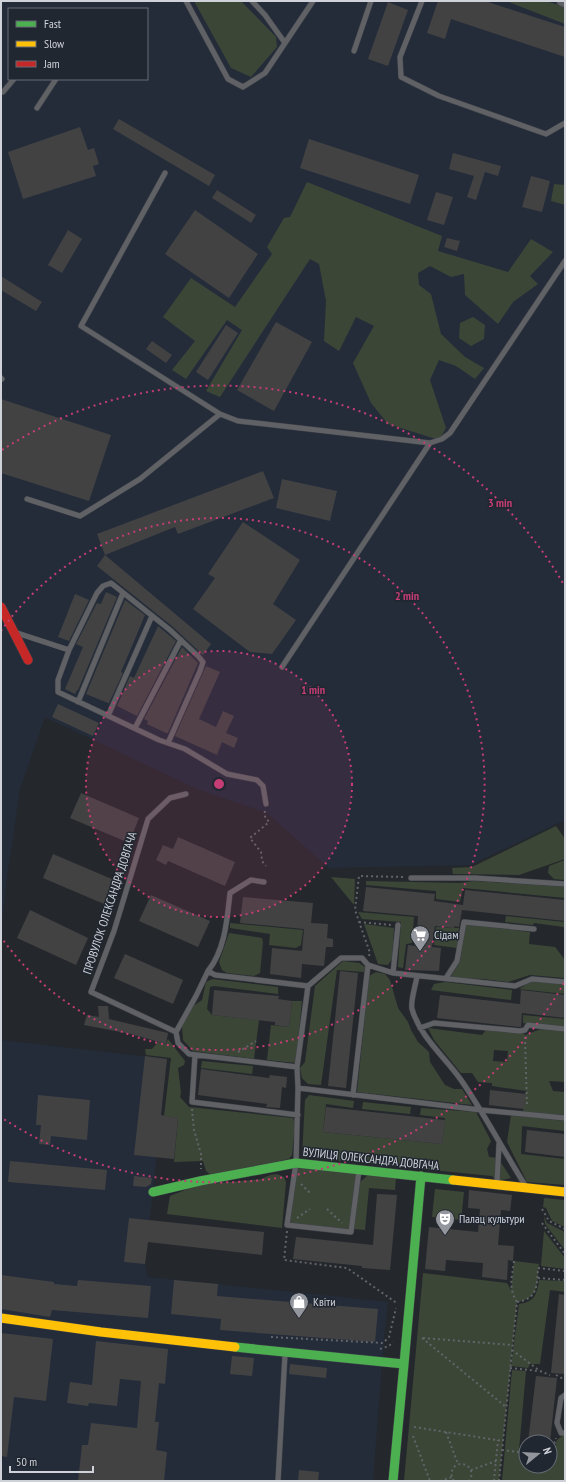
<svg xmlns="http://www.w3.org/2000/svg" width="566" height="1482" font-family="'PT Sans Narrow',sans-serif">
<rect width="100%" height="100%" fill="#24282c"/>
<path fill="#242c3a" fill-rule="evenodd" d="M1,1H565V820L471,865L329,868L267,813L197,789L45,717L20,789L6,884L1,935ZM9,9H147V79H9Z
M1,1040L167,1059L145,1264L148,1277L388,1302L384,1337L373,1481H1Z"/>
<path fill="#3c4637" fill-rule="evenodd" d="M194,1H241L276,37L277,47L251,77L231,68Z
M506,1H546L565,7V24Z
M307,182L442,236L438,251L508,272L531,239L553,252L530,276L538,284L513,302L498,324L465,295L464,274L451,277L430,266L418,273L419,285L431,294L441,334L465,357L484,368L475,379L456,366L439,360L430,380L446,428L439,440L388,424L371,403L353,363L374,326L356,317L339,351L324,341L326,301L319,264L310,259L220,397L206,391L242,330L227,320L186,379L172,370L195,341L163,317L191,278L235,307L272,254L267,247L284,218L290,217Z
M554,184L565,185V205L551,201Z
M473,317L485,325L484,339L471,346L459,338L460,323Z
M556,826L565,839V859L519,875L453,874L452,868L472,867Z
M565,860V880L554,879L548,873L549,866Z
M331,877L355,879L354,905Z
M366,881L460,883L474,881L555,886L565,887V898L463,888L460,902L436,899V891L366,885Z
M358,912L414,917L412,943L406,944L403,968L398,967L401,922L362,919Z
M506,916L565,922V930L564,927L534,923L533,925L505,922Z
M230,923L303,930L301,945L296,948L269,945L270,934L230,928Z
M364,924L394,928L392,959L388,965L378,964Z
M466,924L530,932L529,944L555,947L565,960V978L530,975L508,982L483,979L450,978L460,961Z
M436,927L459,928L457,948L434,945Z
M229,933L262,938L263,942L260,973L254,976L227,973L222,970L219,962Z
M343,961L359,963L365,967L364,972L337,970L321,1085L308,1084L302,1078L300,1068L305,1062L315,986Z
M376,972L385,974L390,980L398,1008L408,1022L411,1030L418,1042L429,1052L430,1062L445,1085L454,1089H462L472,1105L357,1092L369,976Z
M212,979L278,987V994L214,986L210,987L207,1009L212,1015L259,1020L254,1059L193,1051L183,1040L182,1026L193,1006L202,1000L206,982Z
M533,980L565,984V994L519,989Z
M445,982L512,990L511,1000L431,990L434,984Z
M292,1001H302L296,1063L267,1060L271,1025L289,1027Z
M523,1015L565,1019V1027L523,1023Z
M428,1028L482,1035L486,1030L523,1033L525,1035L541,1029L565,1031V1082L549,1081L553,1091L565,1092V1115L523,1112L526,1091L492,1086V1083L478,1082L472,1073H461L434,1040ZM494,1050L508,1051L507,1062L493,1061Z
M168,1039L185,1061L184,1065L178,1068L181,1093L180,1097L189,1107L293,1118L295,1124L292,1155L289,1159L211,1175L206,1171L203,1161L174,1162L178,1118L164,1116L171,1058L146,1055L145,1049H152L158,1042L166,1044Z
M202,1061L253,1066L252,1074L201,1068Z
M309,1095L354,1101L353,1108L326,1104L323,1132L442,1144L445,1118L420,1115L421,1108L476,1112L491,1141L487,1149L489,1157L498,1158L511,1178L497,1181L492,1176L302,1157L305,1100Z
M363,1102L411,1107L410,1114L362,1109Z
M511,1115L565,1121V1131L522,1126L521,1154L565,1159V1185L527,1182L507,1142Z
M296,1163L359,1170L351,1232L287,1225Z
M277,1174L284,1177L286,1182L282,1228L167,1214L170,1196L190,1188L200,1185L261,1179L270,1175Z
M369,1174L396,1177L395,1190L369,1188L365,1230L354,1229L359,1183Z
M435,1189L464,1192L461,1220L432,1217Z
M544,1198L565,1200V1227L552,1221L546,1208L543,1207Z
M544,1216L547,1223L565,1232V1250L545,1224Z
M544,1231L565,1258V1269L541,1266Z
M514,1261L539,1264C536,1283 541,1298 517,1302L499,1481H404L423,1273L507,1283L511,1290Z
M539,1280L565,1281V1292L550,1290L540,1364H530L528,1368L511,1366L519,1304C535,1302 537,1294 539,1280Z
M512,1370L526,1371L519,1450L526,1451V1466H550V1454H553L557,1440L562,1436H565V1481H502Z"/>
<path fill="#424243" d="M438,1H485L565,27V57L451,19L445,39L427,33Z
M388,2L408,10L388,66L368,59Z
M119,119L215,175L209,186L113,129Z
M80,127L88,150L94,148L99,164L93,166L96,176L23,199L8,152Z
M309,139L419,175L410,204L300,168Z
M453,153L501,166L498,176L485,172L476,200L467,197L474,176L449,169Z
M531,176L550,181L542,212L522,207Z
M217,190L256,215L251,223L212,198Z
M436,192L453,197L444,225L427,220Z
M195,210L258,254L229,298L165,254Z
M68,230L82,239L62,273L48,265Z
M447,238L460,241L457,251L444,247Z
M1,276L42,302L36,311L1,290Z
M276,322L312,342L274,411L237,390Z
M226,325L238,333L208,380L196,372Z
M152,341L172,355L166,363L146,349Z
M1,399L111,435L89,501L1,473Z
M263,471L274,498L178,534L175,527L105,555L97,534Z
M282,479L337,491L330,521L276,508Z
M243,522L300,560L273,604L296,620L272,654L250,652L193,609L215,578L208,574Z
M105,555L211,644L203,655L173,627L97,566Z
M106,592L117,597L78,690H77L75,694L65,689L83,647L76,644L97,603L101,604Z
M75,594L89,600L69,641L58,637Z
M125,600L145,615L121,672L123,673L109,703H108L86,694Z
M158,626L176,641L137,716L117,706L130,676L134,678Z
M182,647L198,663L168,733H166L147,724L148,721L144,719Z
M206,666L220,672L199,719L216,727L223,711L234,716L226,733L238,738L234,748L222,742L217,755L175,736Z
M58,704L99,723L93,736L52,717Z
M81,793L139,818L129,843L70,818Z
M178,837L235,862L225,886L168,861L166,865L156,860L163,845L173,849Z
M53,854L114,880L104,904L43,878Z
M366,887L435,894L434,901L463,905L465,890L565,900V921L462,910L459,927L455,926L454,928L435,926L432,947L441,948L439,971L405,970L408,945L416,946L418,916L363,911Z
M151,895L210,921L198,947L139,921Z
M243,897L313,903L311,923L328,924L327,938L333,939V947H326L324,966L302,964L301,978L270,974L272,948L302,951L304,929L240,923Z
M30,910L88,938L76,965L17,938Z
M125,954L183,980L173,1004L114,978Z
M340,971L358,973L346,1088L328,1086Z
M214,990L279,996L278,999L292,1001L289,1027L275,1025V1022L212,1015Z
M521,990L565,995V1018L522,1013L521,1027H520L437,1018L440,995L520,1004Z
M98,1006H108L109,1019L168,1033L166,1044L131,1034L84,1025L87,1015L99,1017Z
M145,1056L167,1059L161,1115L178,1118L174,1159L134,1155Z
M201,1069L269,1078L270,1075L287,1077L286,1088L282,1087L280,1108L266,1107L267,1104L198,1095Z
M490,1090L526,1094L524,1109L489,1105Z
M38,1095L90,1100L87,1140L51,1136L50,1145L39,1144L41,1125H36Z
M326,1107L445,1120L442,1144L323,1132Z
M527,1130L565,1134V1157L525,1152Z
M10,1161L107,1170L105,1190L8,1182Z
M134,1176L152,1178L151,1184L146,1187L133,1186Z
M469,1190L512,1195L510,1211L501,1210L498,1245L514,1246L513,1261L508,1260L507,1280L482,1277L483,1263L446,1260L445,1271L425,1269L429,1227L478,1232L480,1209L468,1208Z
M377,1194L397,1195L390,1270L362,1268V1266L293,1259L296,1237L373,1245Z
M129,1218L264,1232L262,1255L148,1242L145,1264L124,1262Z
M1,1275L54,1282V1284L77,1286L78,1280L151,1286L148,1318L52,1310L50,1317L1,1309Z
M174,1280L218,1284L217,1296L378,1309L375,1342L220,1330L221,1319L171,1314Z
M559,1294L565,1295V1374L551,1373Z
M1,1333L53,1339L46,1401L14,1397L7,1457L1,1456Z
M96,1341L168,1349L165,1384L159,1383L155,1422H159L156,1450L167,1452L164,1481H78L82,1445H88L91,1423L137,1428L141,1381L120,1379L117,1406L89,1403L88,1406L67,1403L70,1382L92,1385Z
M232,1356L254,1358L252,1376L230,1374Z
M290,1364L327,1368L326,1378L289,1374Z
M536,1376L557,1378L550,1442H528Z
M299,1470L319,1472L318,1481H298Z"/>
<g fill="none" stroke-linecap="round" stroke-linejoin="round">
<g stroke="#404348" stroke-width="6">
<path id="lane" d="M186,1L228,79L243,87L265,73L313,1
M252,1L265,15L285,43
M422,1L400,57L401,77L439,96L546,134L565,123
M354,51L371,1
M1,92H3L14,79
M37,108L56,79
M165,173L81,326L220,414
M1,378L2,379
M27,499L80,516L140,479L220,414L238,421L430,443L442,439L450,433L565,261
M17,633L69,650L58,680V692L159,740L185,749L227,774L257,780L263,786L266,804
M69,650L97,593L103,586L111,583L170,630L198,656L203,662L200,671L168,743
M282,667L430,443
M78,702L123,593
M108,716L152,616
M135,728L181,640
M186,794L170,798L148,819L114,931L91,992L176,1032L178,1043L189,1054L297,1067
M411,878H475L565,884
M264,882L251,880L230,893C227,920 225,950 208,971L215,975L308,986L341,958H362L368,965L393,973L515,986L532,979L565,982
M393,973L398,925
M417,976C416,984 410,1002 412,1009C420,1037 445,1057 461,1080C484,1113 503,1150 525,1185
M446,978L457,961L464,922L534,929
M308,986L297,1067L298,1088L296,1163L287,1225L351,1232L359,1170
M420,1028L434,1023L520,1031L525,1030L528,1025L565,1029
M176,1032L196,996L208,971
M195,1055L192,1102L298,1115
M298,1088L481,1110L565,1118
M353,1095L368,965
M497,1183L499,1144
M565,1395L561,1398L557,1423L561,1433H565
M278,1481L285,1354"/>
</g>
<g stroke="#404348" stroke-width="12">
<path id="street" d="M562,1L565,2"/>
</g>
<g stroke="#404348" stroke-width="10">
<path id="fast" d="M153,1192L200,1181L296,1163L453,1180
M235,1347L404,1364L421,1176
M393,1481L404,1364"/>
</g>
<g stroke="#404348" stroke-width="10">
<path id="slow" d="M453,1180L565,1192
M1,1318L101,1332L235,1347"/>
</g>
<g stroke="#404348" stroke-width="10">
<path id="jam" d="M1,607L28,660"/>
</g>
<path stroke="#616468" stroke-width="2" stroke-dasharray="2 3" stroke-linecap="butt" d="M265,811L264,815L269,822L250,838L261,852L262,861L266,866
M359,922L391,925
M369,956L370,953L355,910L359,876L404,877
M525,1037L527,1107
M238,1052L256,1041
M192,1109L194,1130L201,1154V1169
M301,1184L310,1193
M327,1209L342,1223
M542,1209L549,1221L565,1229
M297,1218L310,1209
M542,1223L565,1254
M287,1231L284,1260L347,1268L398,1304
M514,1261C512,1278 508,1287 517,1302
M538,1278L565,1280
M271,1337L383,1343L389,1337L396,1308
M422,1338L506,1407
M423,1338L512,1345
M380,1349L389,1346L393,1342
M512,1350L540,1371L550,1375
M510,1368L538,1371
M556,1375L565,1380
M414,1427L503,1441
M446,1432L458,1464
M413,1436L430,1481
M502,1450L526,1453
M550,1452L552,1451L556,1438
M471,1470L496,1461
M440,1481L452,1477
M454,1481C450,1475 451,1470 456,1465C467,1461 476,1471 469,1481
M494,1481L498,1440
M499,1481L517,1302C538,1299 537,1285 538,1268L565,1271"/>
<use href="#lane" stroke="#5f6165" stroke-width="5"/>
<use href="#street" stroke="#5f6165" stroke-width="10"/>
<use href="#fast" stroke="#4caf50" stroke-width="9"/>
<use href="#slow" stroke="#ffc107" stroke-width="9"/>
<use href="#jam" stroke="#c62828" stroke-width="9"/>
</g>
<circle cx="219" cy="784" r="133" fill="#c53d74" fill-opacity=".12"/>
<g fill="none" stroke="#c53d74" stroke-width="2" stroke-dasharray="2 4">
<circle cx="219" cy="784" r="133"/>
<path d="M1 631A266 266 0 1 1 1 937"/>
<path d="M564 983A398 398 0 0 1 2 1118M2 450A398 398 0 0 1 564 585"/>
</g>
<defs>
<g id="supermarket-pin" transform="scale(1)"><path d="M0 17L-7.5 6A9.5 9.5 0 1 1 7.5 6Z" fill="#93969c" stroke="#212730"/><path d="M-6-5.5h2.5l.6 2H6L4.5 2H-2.5L-4.4-4H-6ZM-1.5 3.2a1.3 1.3 0 1 0 .1 0ZM3 3.2a1.3 1.3 0 1 0 .1 0Z" fill="#fff"/></g>
<g id="theatre-pin" transform="scale(1)"><path d="M0 17L-7.5 6A9.5 9.5 0 1 1 7.5 6Z" fill="#93969c" stroke="#212730"/><path d="M-5-5.5Q0-4 5-5.5V0Q5 5 0 6Q-5 5-5 0ZM-3.3-2.5H-1v1.5H-3.3ZM1-2.5H3.3v1.5H1ZM-2.8 1Q0 5.5 2.8 1Z" fill="#fff"/></g>
<g id="shop-pin" transform="scale(1)"><path d="M0 17L-7.5 6A9.5 9.5 0 1 1 7.5 6Z" fill="#93969c" stroke="#212730"/><path d="M-5-2.5h2.3a2.7 3.5 0 0 1 5.4 0H5L5.5 6h-11ZM-1.5-2.5h3a1.5 2.3 0 0 0-3 0Z" fill="#fff"/></g>
</defs>
<g fill-rule="evenodd">
<use href="#supermarket-pin" x="420" y="935"/>
<use href="#theatre-pin" x="445" y="1219"/>
<use href="#shop-pin" x="299" y="1302"/>
</g>
<g text-anchor="middle" stroke-width="3" stroke-linejoin="round" paint-order="stroke">
<g font-size="12" fill="#cfd2d9" stroke="#212730">
<text transform="translate(110 903) rotate(-72)" y="4">ПРОВУЛОК ОЛЕКСАНДРА ДОВГАЧА</text>
<text transform="translate(371 1159) rotate(6)" y="4">ВУЛИЦЯ ОЛЕКСАНДРА ДОВГАЧА</text>
</g>
<g font-size="12" fill="#cfd2d9" stroke="#212730" text-anchor="start">
<text x="434" y="939">Сідам</text>
<text x="459" y="1223">Палац культури</text>
<text x="313" y="1306">Квіти</text>
</g>
</g>
<circle cx="219" cy="784" r="6" fill="#c53d74" stroke="#212730" stroke-width="2"/>
<g font-size="12" text-anchor="middle" font-weight="bold" fill="#c53d74" stroke="#212730" stroke-width="3" stroke-linejoin="round" paint-order="stroke">
<text x="500" y="507">3 min</text>
<text x="407" y="600">2 min</text>
<text x="313" y="694">1 min</text>
</g>
<rect width="566" height="1482" fill="none" stroke="#cfd2d9" stroke-width="4"/>
<rect x="8" y="8" width="140" height="72" fill="#212730" stroke="#676b74"/>
<rect x="16" y="21" width="20" height="6" fill="#4caf50" stroke="#676b74"/>
<text x="44" y="28" font-size="12" fill="#cfd2d9">Fast</text>
<rect x="16" y="41" width="20" height="6" fill="#ffc107" stroke="#676b74"/>
<text x="44" y="48" font-size="12" fill="#cfd2d9">Slow</text>
<rect x="16" y="61" width="20" height="6" fill="#c62828" stroke="#676b74"/>
<text x="44" y="68" font-size="12" fill="#cfd2d9">Jam</text>
<g transform="translate(538 1454) rotate(72)"><circle r="19" fill="#212730" stroke="#676b74"/>
<path d="M0-3L7 15L0 10L-7 15Z" fill="#93969c"/>
<text y="-6" font-size="11" font-weight="bold" text-anchor="middle" fill="#cfd2d9">N</text>
</g>
<path d="M10 1466v6h83v-6" fill="none" stroke="#cfd2d9" stroke-width="2"/>
<text x="16" y="1466" font-size="12" fill="#cfd2d9" stroke="#212730" stroke-width="3" paint-order="stroke">50 m</text>
</svg>
